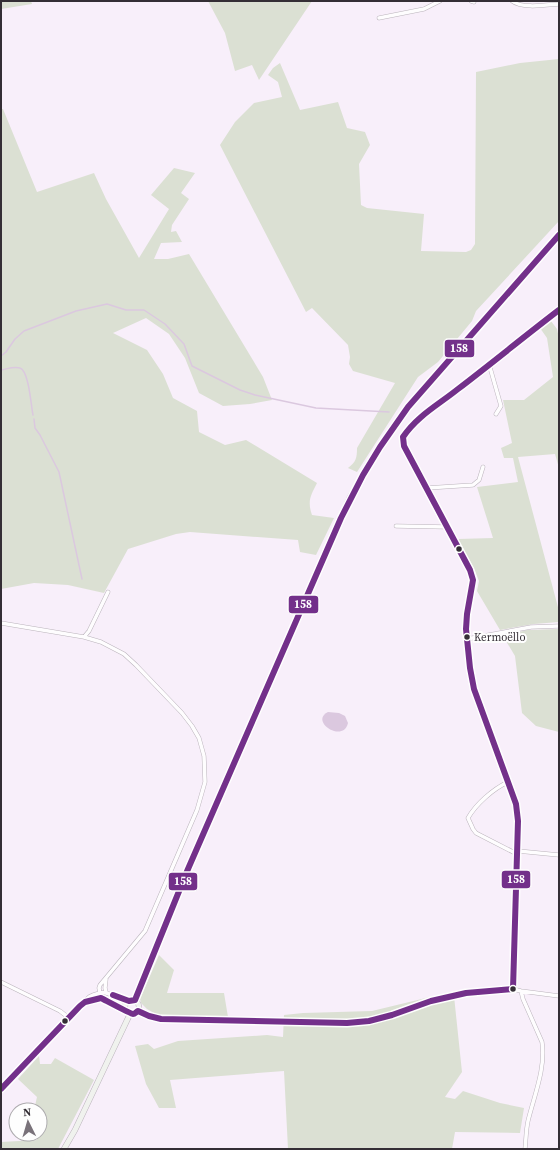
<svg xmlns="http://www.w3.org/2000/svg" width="560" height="1150" font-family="'Source Serif 4',serif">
<rect width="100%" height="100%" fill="#f8effa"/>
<path fill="#dbe0d3" d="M1,1H31L32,4L1,9Z
M208,1H312L259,80L252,65L235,71L225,33Z
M559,59V221L476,311L472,321L438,362L418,377L357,472L348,468C356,462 357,458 357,448L395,383L353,371L349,364L350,357L348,345L312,308L306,312L220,145L235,122L254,103L282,97L278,82L268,75L273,68L280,63L300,110L338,102L347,128L365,132L370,145L359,164L361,205L367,208L424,214L421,251L466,252L471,250L475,244L476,72L520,63Z
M1,109H3L37,192L94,173L106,199L139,258L169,209L151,195L174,168L195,173L181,193L189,199L172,225L171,232L176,231L182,242L161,243L154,259H168L189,254L263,377L272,400L250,404L223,406L199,393L185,358L169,334L146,318L113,333L147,350L163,374L173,398L197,411L199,432L225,445L246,440L317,483C311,495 307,501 312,515L334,518L316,555L300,552L298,540L190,532L176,534L128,549L104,593L68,585L34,583L1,589Z
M551,321L557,329L559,338V468L555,454L518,457L559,611V622L534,624L500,630L477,591L479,581L474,568L458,539L493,538L477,487L518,482L513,458H504L501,448L512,443L503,400H524L553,377L547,338L540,328Z
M558,629L559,631V732L536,726L522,713L515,656L503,636L527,630Z
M159,955L174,970L167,993H224L228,1017H161L147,1009L141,1003L140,999Z
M434,996H454L462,1072L445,1097L455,1099L463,1091L500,1103L524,1108L520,1133L455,1132L452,1149H288L284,1071L170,1080L176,1108H159L146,1084L135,1046L148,1044L154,1049L178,1041L267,1035L283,1037L284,1015L303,1013L372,1011Z
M39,1056L40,1064H51L55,1058L94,1080L58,1149H1V1142L37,1140L36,1134H40V1110H34L37,1097L18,1079Z"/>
<path fill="#dbc8df" d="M328,712L339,713L345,716L348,723C343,744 309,721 328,712Z"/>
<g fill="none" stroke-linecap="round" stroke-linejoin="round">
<path stroke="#dbc8df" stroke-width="1.5" d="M1,356L6,352L15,339L24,331L76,311L107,304L126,310H144L165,324L184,344L192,366L240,390L255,395L316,408L389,412
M1,370C7,369 14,366 20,368C29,371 31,406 33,415
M34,419L35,428L40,435L59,472L82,579"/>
<g stroke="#bbb4bc" stroke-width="4.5">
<path id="street" d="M471,1L474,2
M512,1C522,9 546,5 559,4
M379,18L424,9L440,1
M489,364L501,406L496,414
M427,488L473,485L479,480L483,467
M396,526L447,527
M1,623L84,637L101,642L124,654L136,665L182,713L192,726L199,738L204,756L205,782L197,810L145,931L100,985L99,988L101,998
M84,637L89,631L108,592
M467,639L531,627L559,626
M508,782C493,789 476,804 468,818L473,829L476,833L517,854
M518,851L559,855
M106,979L105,988L106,992
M1,982L60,1011L69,1018
M513,989L518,821L516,804L474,689L470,668L466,629L467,614L472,591L473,580L470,570L404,446L403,437L410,427L420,417L443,401L559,310
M521,991L523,999L542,1042C546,1068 534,1096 528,1121C526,1130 526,1140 525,1149
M86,1002L101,998L125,1010
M138,1011L149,1016L161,1019L347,1023L369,1021L392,1015L431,1001L466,993L513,989L521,991L559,996
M1,1089L89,997C107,987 111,997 129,1001"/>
</g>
<g stroke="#bbb4bc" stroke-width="6">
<path id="secondary" d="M125 1007a7 7 0 1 1 14 0a7 7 0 1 1-14 0Z
M135,1000L188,869L350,497L392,428L408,407L559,235
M64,1149L75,1130L130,1014"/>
</g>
<use href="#street" stroke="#fefdfe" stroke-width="3.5"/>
<use href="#secondary" stroke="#f0f2ee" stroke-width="5"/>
<g stroke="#fefefe" stroke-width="9">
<path id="bus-1" d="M113,995L129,1001L135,1000L188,869L341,518L363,475L380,447L408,407L559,235
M1,1089L80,1006L85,1002L101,998C105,1000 131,1014 133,1014C135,1014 136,1012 138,1011L149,1016L161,1019L347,1023L369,1021L392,1015L431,1001L466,993L513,989L518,821L516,804L474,689L470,668L466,629L467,614L473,580L470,570L404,446L403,437C417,416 438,405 458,389C492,363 525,336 559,310"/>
</g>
<use href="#bus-1" stroke="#73308a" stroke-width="6"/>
</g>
<g fill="#342e35" stroke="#fefefe" stroke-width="1.5">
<circle cx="459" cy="549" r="3.5"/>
<circle cx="467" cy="637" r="3.5"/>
<circle cx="513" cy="989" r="3.5"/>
<circle cx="65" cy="1021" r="3.5"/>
</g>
<g text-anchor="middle" stroke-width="4" stroke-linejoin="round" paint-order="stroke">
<g font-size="11" fill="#342e35" stroke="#fefefe" text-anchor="start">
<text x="474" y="641">Kermoëllo</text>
</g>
</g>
<g stroke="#fefefe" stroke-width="1.5">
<rect x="444" y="339" width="31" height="19" rx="4" fill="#73308a"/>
<rect x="288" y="595" width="31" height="19" rx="4" fill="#73308a"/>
<rect x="501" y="870" width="30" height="19" rx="4" fill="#73308a"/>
<rect x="168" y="872" width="30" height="19" rx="4" fill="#73308a"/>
</g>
<g font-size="11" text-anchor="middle" font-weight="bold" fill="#fff">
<text x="459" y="352">158</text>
<text x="303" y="608">158</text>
<text x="516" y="883">158</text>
<text x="183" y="885">158</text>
</g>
<rect width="560" height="1150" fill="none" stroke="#342e35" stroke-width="4"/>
<g transform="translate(28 1122) rotate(355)"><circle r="19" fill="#fefefe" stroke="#adabae"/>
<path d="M0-3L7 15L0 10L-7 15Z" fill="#79727a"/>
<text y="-6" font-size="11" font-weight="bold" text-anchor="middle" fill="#342e35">N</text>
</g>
</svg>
